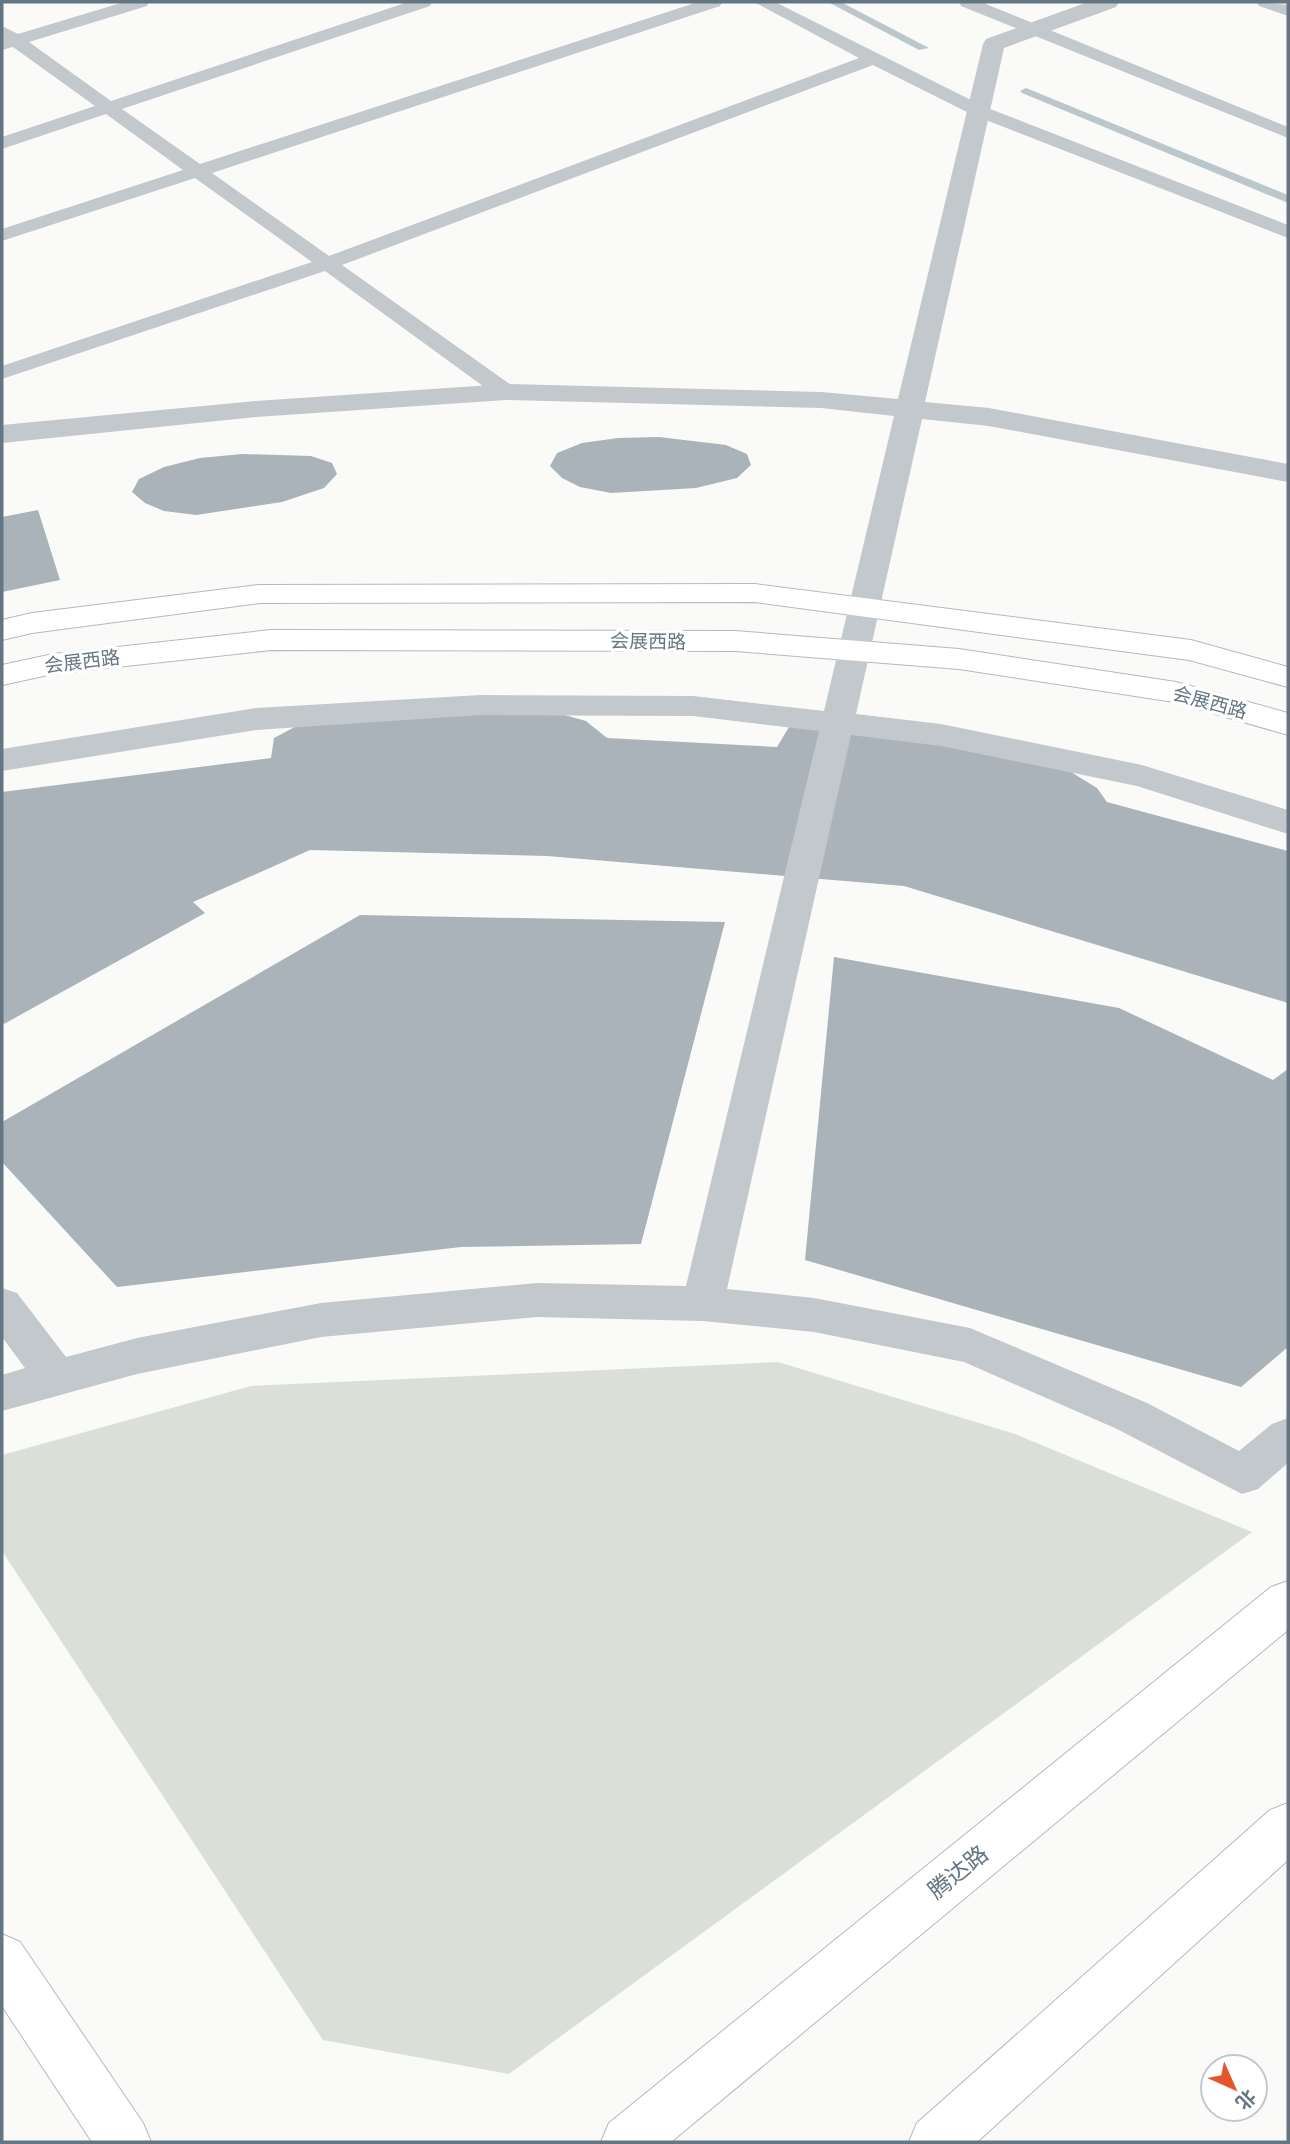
<svg xmlns="http://www.w3.org/2000/svg" width="1290" height="2144" font-family="'DejaVu Sans','Noto Sans SC',sans-serif">
<rect width="100%" height="100%" fill="#fafaf8"/>
<path fill="#dadfd7" d="M778,1362L1015,1434L1252,1532L509,2074L323,2040L2,1551V1455L251,1386Z"/>
<g fill="none" stroke-linecap="round" stroke-linejoin="round">
<path fill="#bbc7cb" fill-rule="evenodd" d="M828,2H841L929,48L919,50Z
M1026,88L1288,195V203L1022,93L1020,91Z"/>
</g>
<path fill="#aab3b9" d="M659,437L726,445L747,454L751,465L737,478L696,488L611,493L580,487L562,478L550,466L557,453L582,443L618,438Z
M242,454L311,456L332,463L337,474L324,488L282,502L196,515L164,511L145,503L132,492L139,479L164,467L200,458Z
M38,510L60,580L2,592V517Z
M536,707L586,721L607,738L777,747L789,727L827,717L1053,761L1097,788L1107,802L1288,851V1003L904,886L547,856L310,850L193,902L205,913L2,1025V792L271,758L274,738L308,720Z
M360,915L725,922L641,1244L461,1247L117,1287L2,1162V1122Z
M834,957L1119,1008L1273,1080L1288,1069V1347L1241,1387L805,1260Z"/>
<g fill="none" stroke-linecap="round" stroke-linejoin="round">
<g stroke="#b3babf" stroke-width="2">
<path id="secondary" d="M755,584L1191,640L1288,667V687L1189,660L755,602L259,603L32,633L2,640V620L32,613L259,585Z
M271,630L735,631L959,649L1176,682L1288,713V735L1174,702L959,669L735,651L271,650L53,674L2,685V665L53,654Z
M1288,1581V1630L671,2142H601L609,2123L1271,1587Z
M1288,1803V1860L977,2142H909L917,2123L1270,1810Z"/>
</g>
<g stroke="#b5babe" stroke-width="2">
<path id="primary" d="M2,1934L20,1942L143,2123L151,2142H92L2,2006Z"/>
</g>
<path fill="#c3c8cc" fill-rule="evenodd" d="M124,2H149L147,6L29,42L111,101L408,2H432L430,6L122,109L200,164L698,2H722L720,6L212,173L329,256L859,58L754,2H775L985,107L1288,225V238L973,115L873,65L342,265L514,387L517,392L514,397H498L325,271L2,379V366L312,262L195,178L2,241V229L183,170L106,114L2,149V137L95,106L13,47L2,50V26L18,34Z
M959,2H981L1288,127V138L961,6Z
M1257,2L1288,5V16L1259,6Z"/>
<path fill="#c3c8cc" fill-rule="evenodd" d="M1088,2H1119L1116,7L1004,48L925,402L989,408L1288,464V482L989,426L922,419L856,714L941,724L1142,765L1288,810V834L1137,786L941,746L851,735L727,1289L814,1298L970,1328L1147,1403L1239,1451L1272,1424L1288,1418V1463L1258,1489L1242,1494L1117,1429L964,1362L814,1332L703,1321L537,1317L321,1337L137,1374L2,1411V1375L25,1368L2,1337V1288L17,1293L66,1357L137,1338L321,1303L537,1283L686,1286L819,731L693,716L481,715L256,730L2,771V749L256,708L481,695L693,696L824,711L894,416L821,408L506,400L256,417L2,443V425L256,401L506,384L821,392L898,399L983,44L986,39Z"/>
<use href="#secondary" fill="#fff" fill-rule="evenodd"/>
<use href="#primary" fill="#fff" fill-rule="evenodd"/>
</g>
<g text-anchor="middle" stroke-width="7" stroke-linejoin="round" paint-order="stroke">
<g font-size="19" fill="#657683" stroke="#fff">
<text transform="translate(648 641) rotate(1)" y="7">会展西路</text>
<text transform="translate(82 661) rotate(-7)" y="7">会展西路</text>
<text transform="translate(1210 702) rotate(15)" y="7">会展西路</text>
</g>
<g font-size="23" fill="#657683" stroke="#fff">
<text transform="translate(958 1872) rotate(-39)" y="8">腾达路</text>
</g>
</g>
<rect width="1290" height="2144" fill="none" stroke="#657683" stroke-width="7"/>
<g transform="translate(1234 2088) rotate(135)"><circle r="33" fill="#ffffff" stroke="#c1c8cd" stroke-width="2"/>
<path d="M0-5L12 26L0 18L-12 26Z" fill="#e4572e"/>
<text y="-10" font-size="19" font-weight="bold" text-anchor="middle" fill="#657683">北</text>
</g>
</svg>
